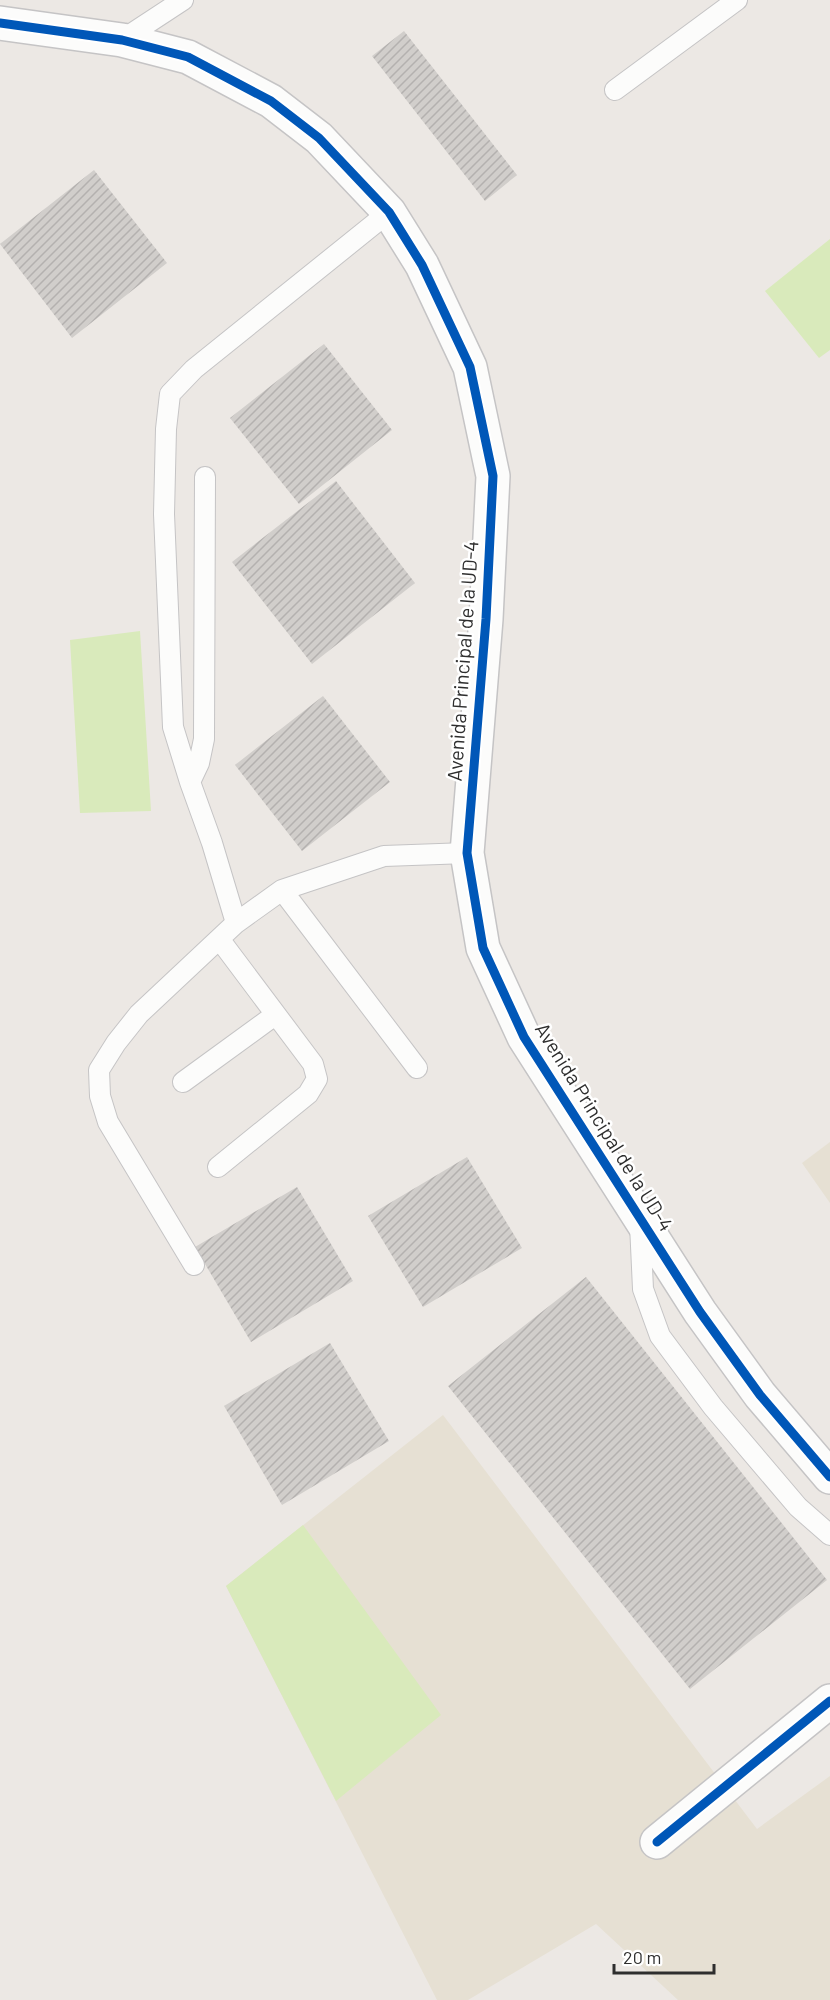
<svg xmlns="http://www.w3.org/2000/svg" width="830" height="2000" font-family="Barlow,sans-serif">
<defs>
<pattern id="building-hatch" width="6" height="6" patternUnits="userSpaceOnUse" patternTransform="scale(1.5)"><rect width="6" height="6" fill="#d1cecb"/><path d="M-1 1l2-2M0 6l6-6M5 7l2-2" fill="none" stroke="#b4b1af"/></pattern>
</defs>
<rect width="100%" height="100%" fill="#ece8e4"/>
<path fill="#e6e0d3" d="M830,1142V1203L802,1163Z
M443,1415L757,1829L830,1776V2000H678L596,1924L468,2000H437L226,1586Z"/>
<path fill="#d9eabb" d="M830,239V350L819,358L765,291Z
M140,631L151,811L80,813L70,640Z
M303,1525L441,1715L336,1801L226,1586Z"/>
<path fill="url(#building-hatch)" d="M404,31L517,175L485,201L372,56Z
M94,170L167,263L72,338L0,244Z
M324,344L392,430L299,504L230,418Z
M336,481L415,583L312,664L232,562Z
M323,696L390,782L302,851L235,765Z
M467,1157L522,1248L423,1307L368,1216Z
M297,1187L353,1281L251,1342L195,1247Z
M586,1277L827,1580L690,1689L448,1386Z
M330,1343L389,1441L282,1505L224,1406Z"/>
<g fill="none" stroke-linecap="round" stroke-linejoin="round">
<g stroke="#c5c4c5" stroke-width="22">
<path id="lane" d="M122,40L183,0
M615,90L737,0
M190,782L199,763L204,739L205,477
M282,890L417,1068
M236,923L212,843L190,782L173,727L164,514L166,429L170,394L194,369L389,212
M183,1082L275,1015
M218,1167L308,1094L317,1079L313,1064L220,940
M640,1224L643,1289L660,1336L713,1407L798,1507L830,1535
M194,1265L108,1122L100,1096L99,1070L116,1043L139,1014L236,923L282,890L384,856L467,853"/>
</g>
<g stroke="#c5c4c5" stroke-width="36">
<path id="street" d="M0,23L122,40L188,57L271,101L319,138L389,212L422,265L470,367L493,476L486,619L467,853L483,948L524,1037L700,1312L760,1395L830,1477
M657,1842L830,1701"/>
</g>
<use href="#lane" stroke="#fcfcfb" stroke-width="20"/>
<use href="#street" stroke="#fcfcfb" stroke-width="33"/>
<g stroke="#fff" stroke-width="13">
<path id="cycleway" d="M0,23L122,40L188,57L271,101L319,138L389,212L422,265L470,367L493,476L486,619L467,853L483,948L524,1037L700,1312L760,1395L830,1477
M657,1842L830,1701"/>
</g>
<use href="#cycleway" stroke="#0057b8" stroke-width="9"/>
</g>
<g text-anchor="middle" stroke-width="5" stroke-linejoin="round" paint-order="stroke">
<g font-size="20" fill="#2e2e2e" stroke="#fff">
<text transform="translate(463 661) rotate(-86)" y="7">Avenida Principal de la UD-4</text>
<text transform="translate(604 1127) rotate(58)" y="7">Avenida Principal de la UD-4</text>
</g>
</g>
<path d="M614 1964v9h100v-9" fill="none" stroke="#2e2e2e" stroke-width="3"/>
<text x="623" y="1964" font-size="18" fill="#2e2e2e" stroke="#ffffff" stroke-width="4.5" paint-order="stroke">20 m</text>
</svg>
